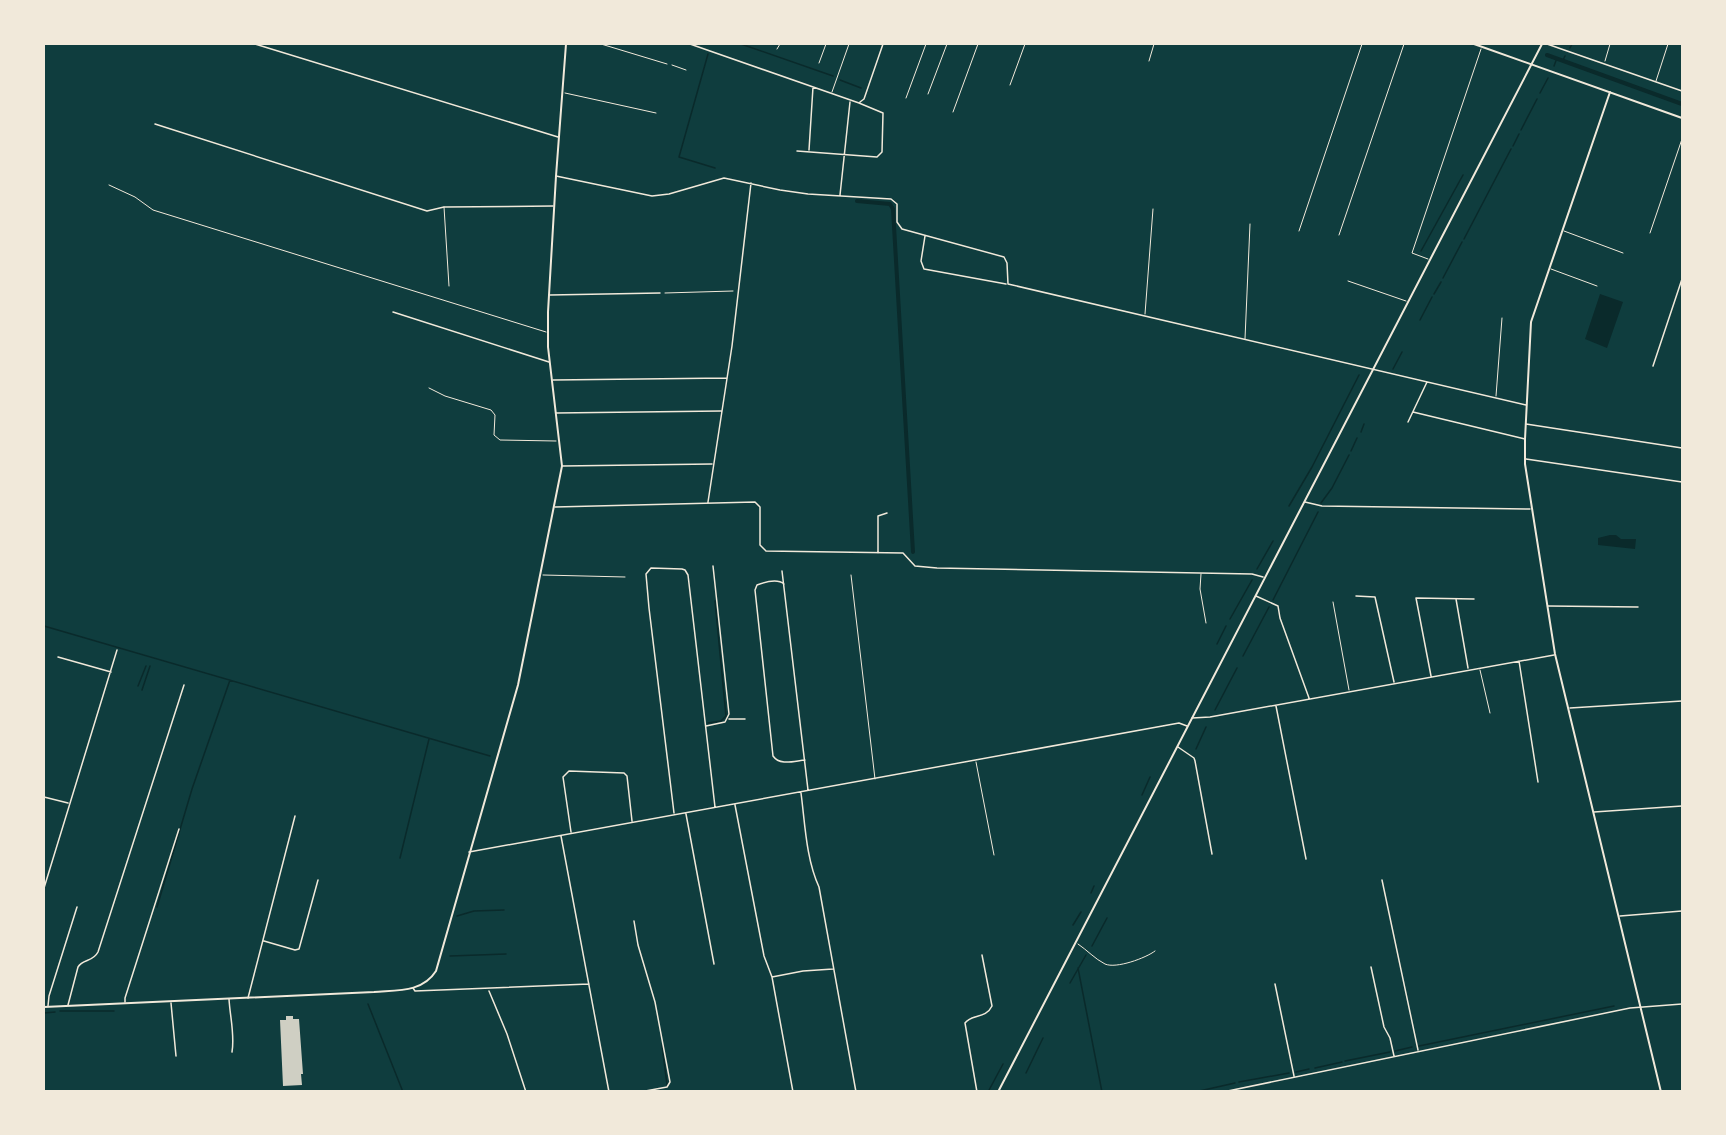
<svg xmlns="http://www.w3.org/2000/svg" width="1726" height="1135" font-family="'PT Sans',sans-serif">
<rect width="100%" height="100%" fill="#0f3d3e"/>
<path fill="#0a2a2b" d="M1600,294L1623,302L1607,348L1585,339Z
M1610,535H1616L1621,539H1636L1635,549L1598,545V538Z"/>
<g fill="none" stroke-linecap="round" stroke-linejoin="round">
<path stroke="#0a2a2b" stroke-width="1.5" d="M741,44L833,76
M1570,48L1572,44
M708,54L679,157L715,168
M1563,60L1565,56
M1554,66L1557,58
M840,80L861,88
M1540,93L1548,78
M1521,130L1537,99
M1513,146L1519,134
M1464,239L1511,149
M1421,251L1463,175
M1443,278L1462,242
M1434,294L1441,282
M1420,320L1432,297
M1393,369L1402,352
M1361,432L1364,424
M1351,451L1357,438
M1321,503L1332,488L1349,455
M1289,506L1312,467L1359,375
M1257,569L1273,541
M1273,600L1318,512
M1230,619L1252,580
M44,626L490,756
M1217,644L1226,626
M1243,656L1269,607
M138,686L146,666
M142,690L150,666
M1215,710L1237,668
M708,723L721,721L726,716L715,601
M1196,749L1206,727
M1142,795L1150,777
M400,858L429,739
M1091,893L1094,886
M157,907L192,789L230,680
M457,916L474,911L504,910
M1073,925L1081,912
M1092,946L1107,918
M450,956L506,954
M1078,968L1102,1092
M1070,983L1086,955
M368,1004L403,1092
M60,1011H114
M44,1013L55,1012
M662,1045L667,1085
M1419,1046L1614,1006
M1395,1051L1412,1047
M1345,1061L1390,1052
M1315,1068L1342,1062
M1296,1072L1309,1069
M1026,1073L1043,1038
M1239,1082L1289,1073
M988,1092L1003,1064
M1195,1092L1235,1083"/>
<path stroke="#0a2a2b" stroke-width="4" d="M1547,55L1682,104
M857,201L890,204L893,209L913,552"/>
</g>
<path fill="#cfcfc3" d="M286,1016H293V1019H299L303,1074H301L302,1085L283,1086L280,1020H286Z"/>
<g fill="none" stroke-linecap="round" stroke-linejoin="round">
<path stroke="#f1e9da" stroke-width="1" d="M672,65L686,70
M665,293L733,291"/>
<path stroke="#f1e9da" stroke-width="1" d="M601,44L667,64
M777,49L780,44
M1149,61L1154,44
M1605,61L1610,44
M819,63L826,44
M1656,81L1668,44
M1010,85L1025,44
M832,92L849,44
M565,93L656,113
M928,94L947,44
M906,98L926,44
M953,112L978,44
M109,185L135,197L153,210L546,332
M444,207L449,286
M1299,231L1362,44
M1564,231L1623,253
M1650,233L1682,139
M1339,235L1404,44
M1428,259L1412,253L1481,49
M1551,269L1597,286
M1348,281L1406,301
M1145,314L1153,209
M1245,339L1250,224
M429,388L445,396L491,410L495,415L494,435L500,440L556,441
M1496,396L1502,318
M1201,574L1200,589L1206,623
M543,575L625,577
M851,575L875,779
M1333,602L1349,690
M1480,670L1490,713
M976,762L994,855
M1078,944C1087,950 1095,959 1105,964C1116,969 1146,958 1155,951"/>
<path stroke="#f1e9da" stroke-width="1.5" d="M255,44L558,137
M690,44L859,103L883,113L882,152L877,157L797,151
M1547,44L1682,91
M860,102L864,99L883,44
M155,124L427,211L444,207L553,206
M809,150L813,87
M556,176L652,196L669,194L724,178L780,190L808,194L891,199L897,204V222L902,229L1004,257L1007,263L1008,284L1526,405
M840,195L850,102
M925,236L921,261L924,269L1006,284
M550,295L660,293
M393,312L549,362
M1653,366L1682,279
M553,380L727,378
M1413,412L1525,439
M556,413L721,411
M1408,422L1427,382
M1526,424L1682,448
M1526,459L1682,482
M562,466L712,464
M708,502L732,346L751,183
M1305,502L1322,506L1530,509
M555,507L755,502L760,507V545L766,551L903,553L915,566L937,568L1252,574L1263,577
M878,553V516L887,513
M782,571L808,790
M784,584C777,578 765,582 757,585L755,590L773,756C780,766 794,761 805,760
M1256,596L1278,606L1280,618L1309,698
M1356,596L1375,597L1394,682
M1456,599L1468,668
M1548,606L1638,607
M58,657L111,672
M1519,661L1538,782
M1431,676L1416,598L1474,599
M1276,706L1306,859
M1570,708L1682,701
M1192,718L1210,717L1554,655
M729,719H745
M706,726L725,722L729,714L713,566
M1178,747L1194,758L1195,761L1212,854
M801,793C805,823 806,859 819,887L856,1092
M44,797L68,803
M735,805L764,956L772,977L793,1092
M1594,812L1682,806
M674,813L649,608L646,574L651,568L682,569L685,570L688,575L715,807
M686,814L714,964
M571,832L563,777L569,771L624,773L627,776L632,821
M561,836L609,1092
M469,852L1179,723L1187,726
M1382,880L1418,1050
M44,888L117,650
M1620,916L1682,911
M634,921L638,945L655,1002L670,1082L667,1087L640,1092
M264,941L295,950L299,949L318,880
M1371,967L1384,1027L1390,1038L1394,1056
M772,977L803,971L833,969
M1275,984L1294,1076
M413,988L415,991L589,984
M489,991L507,1034L526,1092
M248,998L295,816
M229,999C230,1017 235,1035 232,1052
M125,1002V998L179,829
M171,1003L176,1056
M68,1005L78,967C83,959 93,962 98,952L184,685
M48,1006L49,996L77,907
M977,1092L965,1023C971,1014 986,1019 992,1006L982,955
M1223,1092L1630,1008L1682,1004"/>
<path stroke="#f1e9da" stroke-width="2" d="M1474,44L1682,118
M1610,92L1531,322L1525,439V464L1555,654L1661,1092
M44,1007L374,992C396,990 422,993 436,971L518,685L562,466L548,347V312L556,176L566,44"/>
<path stroke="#f1e9da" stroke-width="2" d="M998,1092L1542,44"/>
</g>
<rect width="1726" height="1135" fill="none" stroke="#f1e9da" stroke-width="90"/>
</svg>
